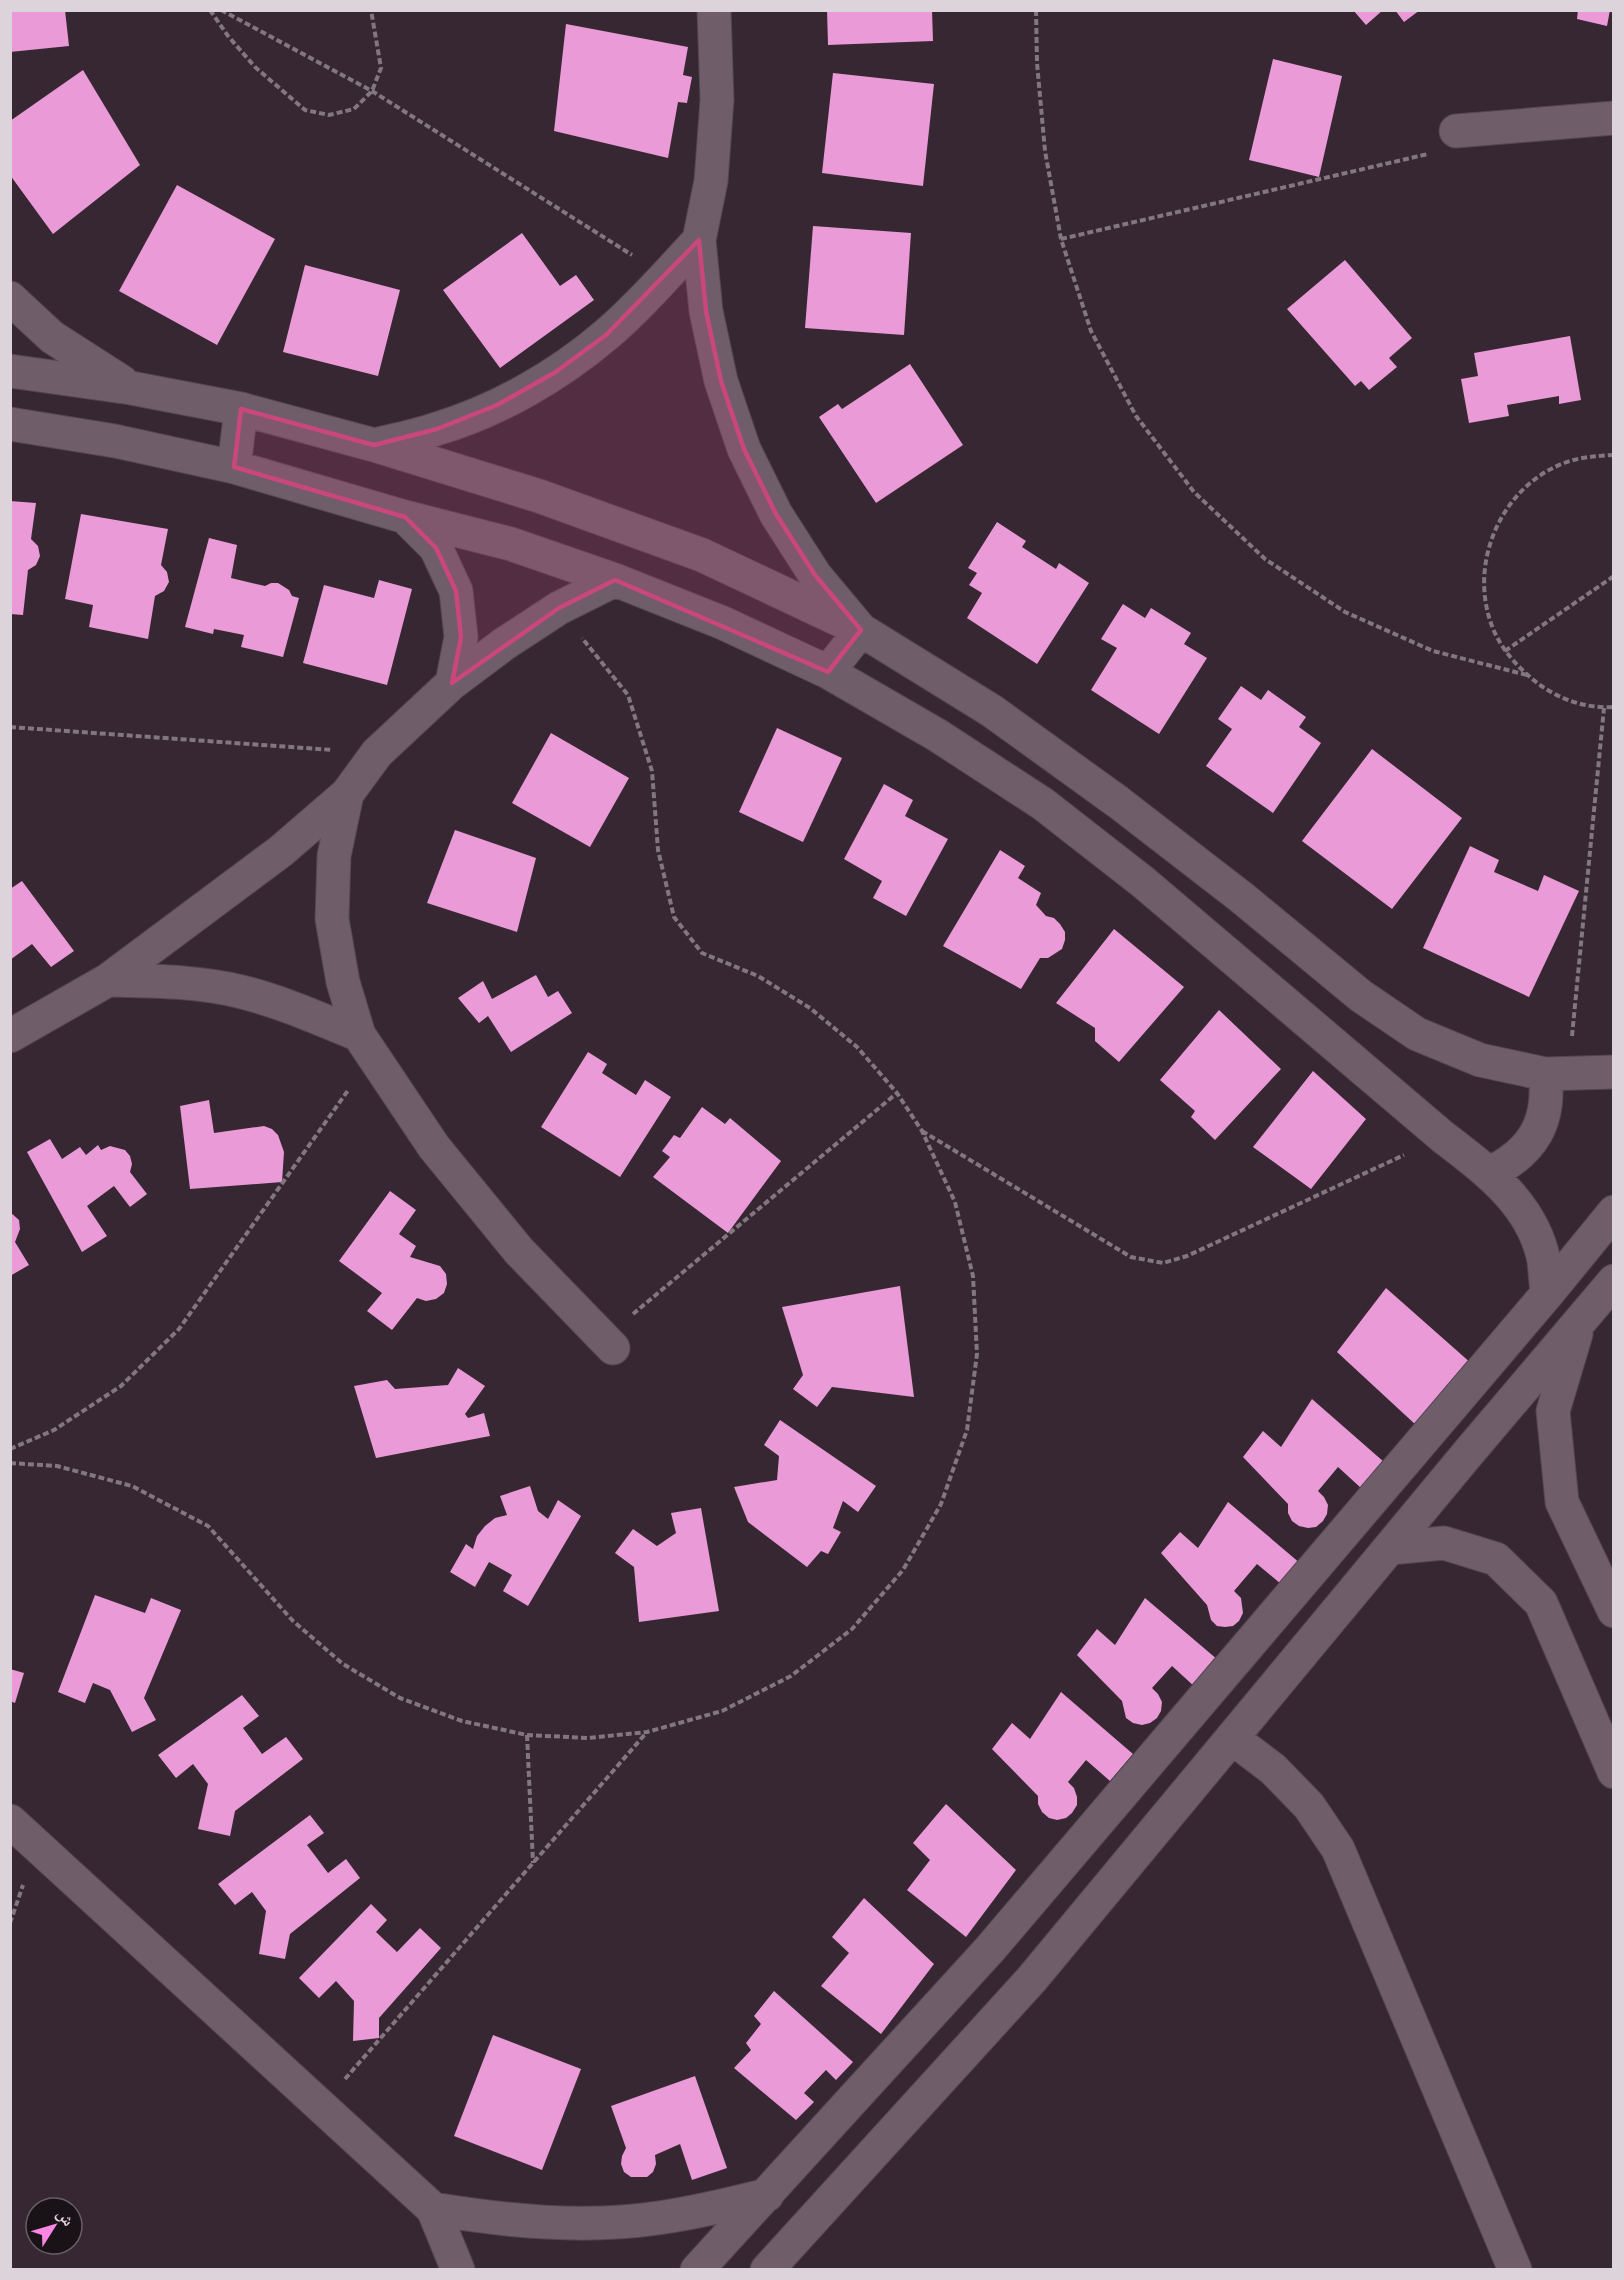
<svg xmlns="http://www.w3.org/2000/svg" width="1624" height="2280" font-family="Karla,'Noto Naskh Arabic',sans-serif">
<rect width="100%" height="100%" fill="#362732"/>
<path fill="#e99ad7" d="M10,10H65L69,46L10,52Z
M827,10H932L933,41L828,45Z
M1353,10H1383L1366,25Z
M1395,10H1420L1404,22Z
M1578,10H1610L1607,26L1577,19Z
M566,24L688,47L683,75L692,77L687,103L678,102L668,158L554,131Z
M1273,59L1342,76L1319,177L1249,160Z
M83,70L140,165L53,234L10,175V121Z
M833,73L934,84L923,186L822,173Z
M177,185L275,239L217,345L119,291Z
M813,226L911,233L904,335L805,328Z
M522,233L560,286L576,275L594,300L500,368L443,290Z
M1345,260L1412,338L1389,358L1397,367L1369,390L1361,381L1355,386L1287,309Z
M305,265L400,290L378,376L283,352Z
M1570,336L1581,400L1559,404V396L1507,405L1509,416L1469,423L1461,379L1478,376L1474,353Z
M910,364L963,445L876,503L819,417L838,404L842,409Z
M10,501L36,503L31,539L38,546L40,556L36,565L28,570L23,615L10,614Z
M81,514L168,529L161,565L167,572L169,582L164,591L155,596L148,639L89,627L93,605L65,599Z
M997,522L1026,541L1022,547L1056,569L1059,563L1089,583L1037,664L967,618L982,593L969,585L977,573L968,568Z
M209,538L237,545L231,578L265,586L271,583H278L289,590L292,596L299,598L283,657L241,647L244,635L214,629L213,634L185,627Z
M379,580L412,589L387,685L303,663L324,585L374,598Z
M1123,604L1145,618L1151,608L1191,633L1184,644L1207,658L1159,734L1091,690L1117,648L1101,639Z
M1241,686L1261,700L1268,690L1306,717L1299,727L1321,743L1273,813L1206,766L1232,729L1218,719Z
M777,728L842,758L803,842L739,812Z
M551,733L629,778L590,847L512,803Z
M1372,749L1462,818L1392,909L1302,841Z
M884,784L913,800L905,816L948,839L906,916L873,898L882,881L844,859Z
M455,830L536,858L517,932L427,903Z
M1470,846L1499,860L1494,872L1538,891L1544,875L1579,891L1529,997L1423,948Z
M1000,850L1025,866L1018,878L1041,893L1036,905L1046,916L1054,918L1060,924L1065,932V940L1062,949L1048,958H1040L1021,989L943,946Z
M22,881L74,951L51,967L32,944L10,960V889Z
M1114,929L1184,987L1119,1062L1095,1041V1028L1056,1003Z
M536,975L548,997L558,991L572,1013L511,1052L488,1016L479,1023L458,998L483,981L492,999Z
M1219,1010L1281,1069L1215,1140L1191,1117L1195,1111L1160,1080Z
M588,1052L607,1064L602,1073L636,1095L645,1080L671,1097L620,1177L541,1127Z
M1313,1071L1366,1119L1311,1189L1253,1147Z
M209,1100L214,1133L264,1126L272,1129L278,1135L284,1152L282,1182L190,1189L180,1106Z
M702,1107L725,1124L730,1118L781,1161L728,1233L653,1177L670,1157L662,1151L674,1135L680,1138Z
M50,1139L62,1159L80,1147L86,1155L98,1145L101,1150L110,1146L125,1150L130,1156L132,1164L130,1172L147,1194L130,1207L114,1186L87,1206L107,1236L82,1252L27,1152Z
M390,1191L416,1210L399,1234L416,1246L410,1257L440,1266L446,1274L447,1284L444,1293L436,1299L426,1301L417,1298L392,1330L367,1311L382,1293L339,1261Z
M10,1212L19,1220L20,1229L15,1242L29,1265L10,1276Z
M900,1286L914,1397L832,1387L817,1407L793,1389L803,1375L782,1307Z
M1386,1288L1472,1364L1417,1426L1337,1352Z
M458,1368L485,1386L465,1414L468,1418L484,1413L490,1436L376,1458L354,1386L387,1380L395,1389L448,1385Z
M1312,1399L1384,1462L1361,1488L1338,1467L1318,1491L1324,1497L1328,1505L1327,1514L1323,1521L1316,1527L1308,1528L1299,1526L1292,1521L1288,1513V1504L1243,1457L1263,1431L1281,1447Z
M780,1420L876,1486L858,1512L843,1501L833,1528L841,1532L828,1554L821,1551L807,1567L748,1522L734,1487L777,1480L779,1456L764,1445Z
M530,1486L538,1511L548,1519L558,1500L581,1516L528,1606L503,1591L512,1575L489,1562L475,1587L450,1572L466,1544L473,1549L477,1536L485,1526L495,1518L507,1515L500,1496Z
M1228,1502L1301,1564L1281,1584L1257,1564L1234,1591L1241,1598L1243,1613L1239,1621L1233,1626L1225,1627L1217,1626L1211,1620L1207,1605L1161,1553L1180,1532L1198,1548Z
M701,1508L719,1611L639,1622L634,1567L615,1553L633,1529L657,1546L676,1533L671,1513Z
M95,1595L145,1613L151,1598L181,1610L144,1698L156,1720L132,1732L110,1690L93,1683L85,1703L58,1692Z
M1145,1598L1218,1660L1195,1687L1172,1666L1152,1688L1158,1694L1162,1702L1161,1711L1157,1718L1150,1723L1142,1725L1133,1723L1126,1718L1122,1701L1077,1655L1097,1629L1115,1645Z
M10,1669L24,1673L15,1703L10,1701Z
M1061,1692L1133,1754L1110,1781L1086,1760L1068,1782L1074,1788L1077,1797V1805L1072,1813L1066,1818L1057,1820L1049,1818L1042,1812L1038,1804V1796L992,1749L1012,1723L1030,1739Z
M242,1695L259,1716L243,1728L262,1754L286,1737L303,1759L235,1811L230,1836L198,1829L208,1784L193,1764L176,1778L158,1755Z
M946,1804L1016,1870L966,1937L907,1890L930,1860L913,1843Z
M310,1815L324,1833L307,1845L328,1873L346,1859L360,1878L290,1934L285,1959L259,1954L266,1911L252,1892L235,1905L218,1884Z
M864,1898L934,1964L881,2034L821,1986L849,1953L832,1937Z
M371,1904L387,1920L376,1932L397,1952L420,1928L441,1948L379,2018V2038L353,2041L354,2001L336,1981L319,1998L299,1978Z
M774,1991L853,2062L836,2080L826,2070L804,2093L814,2102L796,2120L734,2068L751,2050L746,2043L761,2024L754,2016Z
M493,2035L581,2069L542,2170L454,2136Z
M695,2076L727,2168L692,2180L680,2144L655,2155L656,2164L653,2172L647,2177H631L624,2172L621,2164L622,2156L626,2148L611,2106Z"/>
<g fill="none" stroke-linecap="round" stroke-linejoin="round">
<g stroke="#534650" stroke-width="35">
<path id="street" d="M714,10L717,100L711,181L699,240L706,311L721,381L744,449L776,514L815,575L861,630L828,672
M1456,131L1614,118
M10,298L52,337L122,382
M10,371L131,388L241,409L374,445L539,496L702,555L861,630L992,711L1118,802L1241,897L1361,996L1417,1034L1480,1060L1545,1074L1614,1072
M10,424L115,441L234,467L405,517L511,544L615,580L723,623L828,672L937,735L1043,804L1143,882L1443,1137C1486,1170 1533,1204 1544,1261C1545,1272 1546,1283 1547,1294
M374,445C395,440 416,436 436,429C497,411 558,376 607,334C640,306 669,272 699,240
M234,467L241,409
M405,517L436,548L456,591L461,637L452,683
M347,794L334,856L332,919L343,982L359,1035L434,1147L519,1251L613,1348
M108,980C153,981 198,981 242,992C282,1002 320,1019 359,1035
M10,1036L108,980L281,851L347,794L377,753L452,683L504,644L559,608L615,580
M1490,1173C1533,1152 1551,1122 1545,1074
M1576,1334L1553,1411L1562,1502L1614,1611
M1390,1548L1444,1543L1496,1559L1541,1603L1614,1772
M1232,1738L1273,1769L1309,1806L1338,1849L1515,2270
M10,1821L433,2209L458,2270
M433,2209C507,2221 583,2229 658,2218C695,2213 731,2204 767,2195
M697,2270L990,1949L1547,1294L1614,1212
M767,2270L1031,1980L1469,1452L1614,1281"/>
</g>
<path stroke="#82767f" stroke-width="4" stroke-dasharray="6 3" stroke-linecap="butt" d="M210,10L228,36L255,67L305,110L329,115L354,109L372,91L381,68L371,10
M221,10L372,91L632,255
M1036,10L1037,63L1045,151L1061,239L1091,331L1136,416L1194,492L1265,559L1345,612L1433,651L1527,675
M1061,239L1428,154
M1614,455C1596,456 1580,457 1564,463C1501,487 1468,563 1492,626C1501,650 1520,670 1540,685C1561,700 1588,709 1614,707
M1505,651L1614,576
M10,727L333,750
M1572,1036L1604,708
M922,1131L1131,1257L1163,1263L1187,1256L1404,1155
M633,1314L897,1093
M10,1449L54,1430L121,1386L179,1329L349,1089
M10,1463L57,1466L132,1486L208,1526L293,1621L343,1664L400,1698L462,1721L527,1735L588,1738L647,1732L722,1711L791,1676L852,1629L903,1570L941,1504L967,1430L977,1354L973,1276L955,1202L922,1131L897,1093L857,1047L810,1008L758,976L702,953L674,917L658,850L652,771L628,695L582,638
M527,1735L533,1863
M10,1923L23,1885
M345,2079L647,1732"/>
<use href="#street" stroke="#6f5d6a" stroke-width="33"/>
</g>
<path fill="#c9477b" fill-opacity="0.2" stroke="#c9477b" stroke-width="4.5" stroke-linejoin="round" d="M699,240L706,311L721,381L744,449L776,514L815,575L861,630L828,672L615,580L559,608L452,683L461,637L456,591L436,548L405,517L234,467L241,409L374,445L437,429L497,405L554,373L606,335Z"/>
<rect width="1624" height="2280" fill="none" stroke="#ddd3da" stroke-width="24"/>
<g transform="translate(54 2226) rotate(53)"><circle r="28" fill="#191217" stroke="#675f65" stroke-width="1.5"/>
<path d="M0-4.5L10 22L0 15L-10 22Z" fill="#fc86e4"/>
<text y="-9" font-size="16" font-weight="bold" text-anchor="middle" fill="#ddd3da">ش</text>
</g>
</svg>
